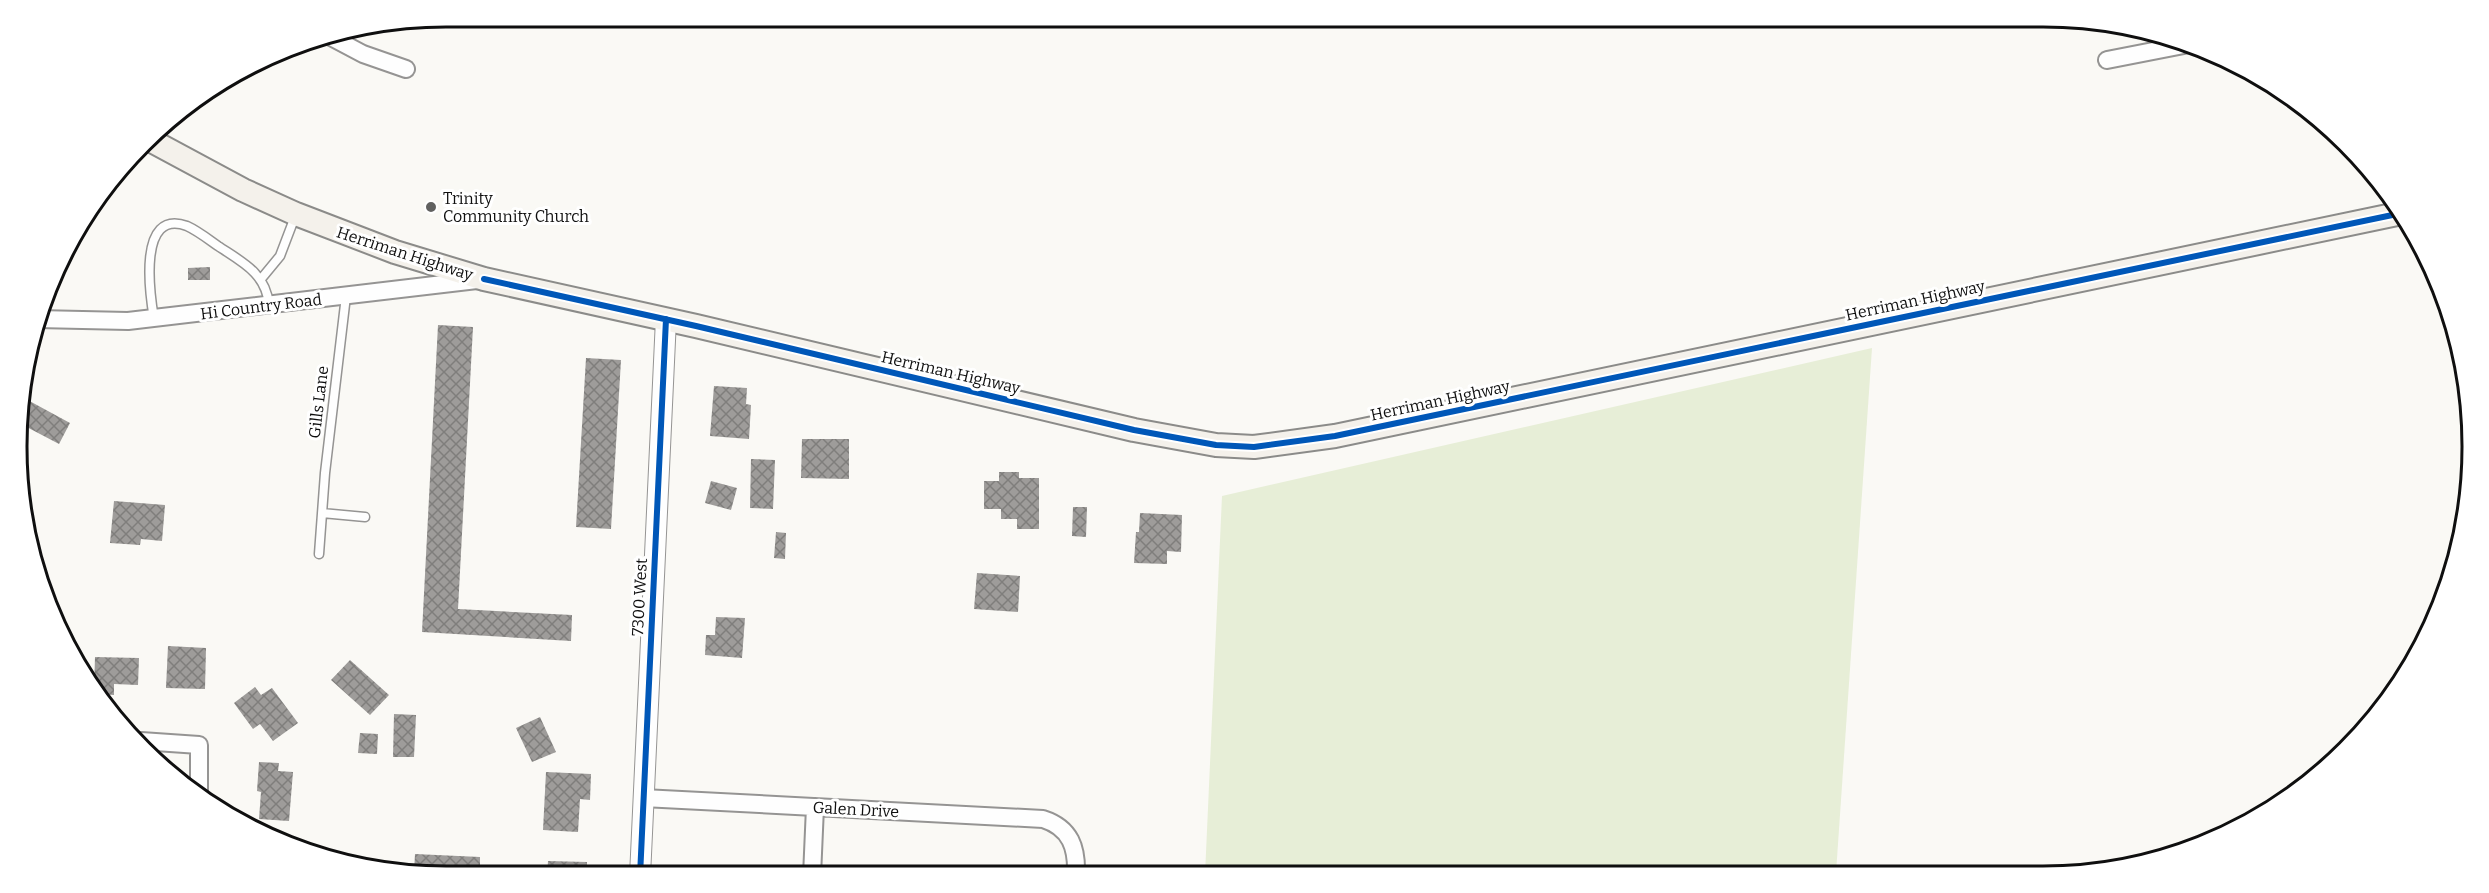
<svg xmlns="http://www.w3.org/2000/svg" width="2489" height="893" font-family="Bitter,serif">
<defs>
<pattern id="building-cross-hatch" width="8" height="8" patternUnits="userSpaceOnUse" patternTransform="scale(1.5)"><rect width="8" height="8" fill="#9e9c9a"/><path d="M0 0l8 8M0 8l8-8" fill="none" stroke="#7f7e7c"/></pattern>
</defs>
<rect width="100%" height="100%" fill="#faf9f5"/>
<path fill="#e7eed7" d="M1872,348L1836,873L1205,875L1222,496Z"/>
<path fill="url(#building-cross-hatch)" d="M210,267V280H188V268Z
M438,325L473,327L458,609L572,615L571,641L422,632Z
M586,358L621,360L611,529L576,527Z
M714,386L747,388L746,404L751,405L749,439L710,436Z
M21,388L27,392L24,398L70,423L59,444L21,424Z
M802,439H849V479L801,478Z
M751,459L775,460L773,509L750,508Z
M999,472H1019V478H1039V529H1017V519H1001V509H984V481H999Z
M711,481L737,488L731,510L705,503Z
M114,501L165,505L162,541L141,539L140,545L110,543Z
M1073,507H1087L1086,537L1072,536Z
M1140,513L1182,515L1181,552L1167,551V564L1134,563L1136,532H1139Z
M776,532L786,533L785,559L774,558Z
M977,573L1020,576L1018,612L974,609Z
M716,617L745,618L742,658L705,655L706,635H715Z
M168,646L206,648L205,689L166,688Z
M95,657L139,658L138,685L114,684V695L97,694L94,690Z
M350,660L389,695L370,715L331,680Z
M255,687L261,695L272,688L298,723L273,741L260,724L253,729L234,703Z
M394,714L416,715L414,757H393Z
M540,717L556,752L532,762L516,728Z
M360,733L378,734L377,754L358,753Z
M259,762L279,763L278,771L293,772L289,821L259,819L261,792L257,791Z
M546,772L591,774L590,800L580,799L578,832L543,830Z
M415,854L480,857V876H446L414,872Z
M548,861L587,862L586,876H547Z"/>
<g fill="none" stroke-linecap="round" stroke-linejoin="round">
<g stroke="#959493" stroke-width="11">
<path id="service" d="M261,279L280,256L296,214
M154,319C150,295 137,208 187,226C198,231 208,239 218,246C242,262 266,273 269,305
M322,513L365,517
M319,554L325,473L346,296"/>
</g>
<g stroke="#959493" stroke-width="20">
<path id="minor" d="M329,36L363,54L406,69
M2107,60L2189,44
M37,319L128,321L477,280
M141,741L199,745V796
M643,798L1043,819C1071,828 1077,848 1076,875
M812,876L815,807"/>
</g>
<g stroke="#959493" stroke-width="22">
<path id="tertiary" d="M640,876L666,319"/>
</g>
<g stroke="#8b8b89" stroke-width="26">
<path id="secondary" d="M150,140L243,190L296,214L395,252L484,279L696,326L1134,430L1216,445L1254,447L1335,436L2402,213"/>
</g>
<use href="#service" stroke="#fefefe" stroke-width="8"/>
<use href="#minor" stroke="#fefefe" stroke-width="16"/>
<use href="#tertiary" stroke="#fefefe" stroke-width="20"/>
<use href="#secondary" stroke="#f4f1eb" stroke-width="22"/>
<g stroke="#fff" stroke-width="10">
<path id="cycleway" d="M484,279L696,326L1134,430L1216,445L1254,447L1335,436L2402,213
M640,876L666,319"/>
</g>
<use href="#cycleway" stroke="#0057b8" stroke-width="6"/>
</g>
<circle fill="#616160" stroke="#fff" stroke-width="2" cx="431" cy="207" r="6"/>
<g text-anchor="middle" stroke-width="6" stroke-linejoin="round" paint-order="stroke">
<g font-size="16" fill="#0f0f0f" stroke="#fff" text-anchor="start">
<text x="443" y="204">Trinity<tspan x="443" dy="18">Community Church</tspan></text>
</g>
<g font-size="16" fill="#0f0f0f" stroke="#fff">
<text transform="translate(405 253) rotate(18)" y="6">Herriman Highway</text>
<text transform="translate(1915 300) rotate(-12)" y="6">Herriman Highway</text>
<text transform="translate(261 306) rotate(-7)" y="6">Hi Country Road</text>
<text transform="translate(951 372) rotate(13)" y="6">Herriman Highway</text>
<text transform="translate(1440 400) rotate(-12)" y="6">Herriman Highway</text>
<text transform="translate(318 402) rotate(-83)" y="6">Gills Lane</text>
<text transform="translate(639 597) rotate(-87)" y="6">7300 West</text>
<text transform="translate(856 809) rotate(3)" y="6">Galen Drive</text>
</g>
</g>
<path d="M0 0H2489V893H0ZM446 27H2043A419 419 0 0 1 2462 446V447A419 419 0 0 1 2043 866H446A419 419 0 0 1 27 447V446A419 419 0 0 1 446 27Z" fill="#fff" fill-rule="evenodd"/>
<path fill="none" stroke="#0f0f0f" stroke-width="3" d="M446 27H2043A419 419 0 0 1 2462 446V447A419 419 0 0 1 2043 866H446A419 419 0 0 1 27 447V446A419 419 0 0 1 446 27Z"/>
</svg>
